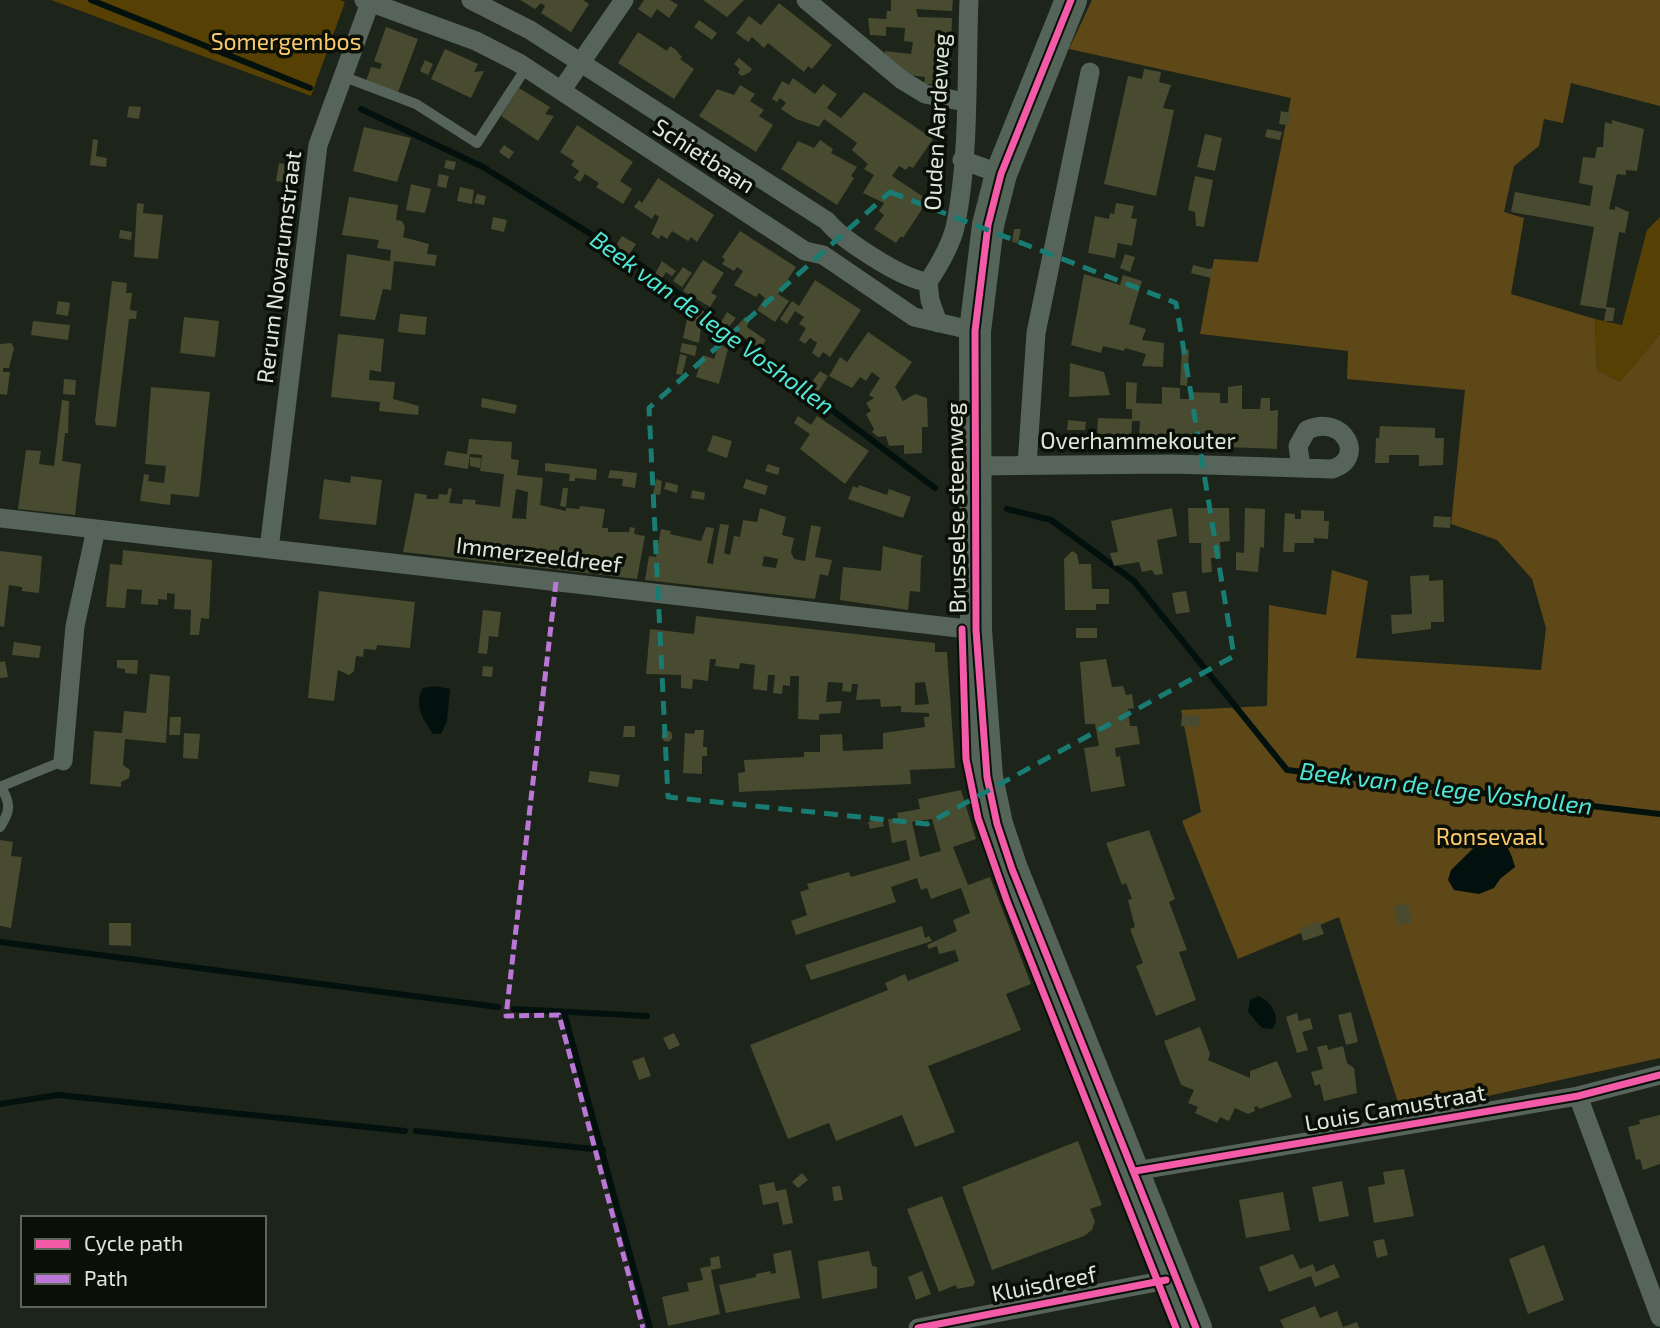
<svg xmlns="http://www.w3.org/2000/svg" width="1660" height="1328" font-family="'Exo 2',sans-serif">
<rect width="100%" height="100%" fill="#1d2419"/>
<path fill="#574003" d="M51,0H340L345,2L311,96Z
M1660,217V334L1620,382L1597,370L1595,319L1622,325L1647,230Z"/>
<path fill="#5e4818" d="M1092,0H1660V106L1571,83L1563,123L1544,119L1539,146L1514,166L1504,212L1524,218L1511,294L1595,319L1597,370L1620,382L1660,334V1058L1402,1115L1339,917L1238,959L1182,821L1201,812L1181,710L1267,706L1269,605L1326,615L1332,570L1368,581L1356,658L1541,670L1546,628L1532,579L1497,540L1451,524L1465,390L1347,379L1348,351L1200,334L1214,259L1258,262L1291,98L1069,49Z"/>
<path fill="#03110e" d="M435,686L450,689L447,721L441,734H433C423,719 413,705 423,688Z
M1489,833C1504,835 1512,854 1515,867L1500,879L1494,888L1479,894L1454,890L1448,880L1451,870Z
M1259,996C1271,1002 1282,1018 1272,1029L1262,1028L1248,1012L1250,1000Z"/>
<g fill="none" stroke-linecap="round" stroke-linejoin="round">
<path stroke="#03110e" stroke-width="6" d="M91,0L310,88
M361,109L483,167L642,266L935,488
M1007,509L1051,520L1134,581L1287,770L1660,814
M0,942L498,1007
M514,1009L647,1016
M564,1012L650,1328
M0,1104L58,1095L405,1131
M416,1131L603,1150"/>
</g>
<path fill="#484b30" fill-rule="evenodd" d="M520,0H583L589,4L571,32L541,13L545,6L541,3L535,9Z
M644,0H670L678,5L669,18L657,9L651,18L638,9Z
M703,0H744L727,17Z
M891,0H953L952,11L916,9L918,17L952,18L950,85L924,84L925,77L908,75L885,55V51L911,54L913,42L904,41L905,28L886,27V36L870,35L868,18L886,19L887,11H891Z
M779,3L832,45L812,69L808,66L804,72L768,43L764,48L752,37L748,42L736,33L749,16L761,25Z
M699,20L717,33L712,40L694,27Z
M386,27L418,39L397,95L365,84L371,67L380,69L382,64L374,61Z
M638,32L667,51L670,46L675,49L682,57L680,59L694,69L674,99L618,63Z
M445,49L478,64L474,72L484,71L471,98L431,79Z
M739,58L752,69L750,72L742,76L738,73L740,69L734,64Z
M425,60L433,64L428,75L420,71Z
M1144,69L1161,72L1159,82L1171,85L1163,108L1174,110L1156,196L1104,184L1128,76L1142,79Z
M793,78L815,94L823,84L837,94L827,108L841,118L864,92L933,139L913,168L909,166L906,170L899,166L892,176L928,200L903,238L901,236L896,243L874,229L884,215L879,211L884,203L863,193L874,175L864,169L868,164L852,150L857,143L824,119L819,127L796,119L781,109L786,103L780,98L777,102L772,99L782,81L789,85Z
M740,85L755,94L750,101L764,110L759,116L773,125L756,152L699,116L717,89L734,95Z
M519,88L550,107L545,114L554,116L538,141L501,116Z
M129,106L141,107L139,119L127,117Z
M1281,111L1291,113L1288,125L1279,124Z
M1612,120L1644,129L1637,171L1626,170V175L1617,174L1609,209L1615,210V206L1629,212L1625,233L1619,232L1606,307L1615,308L1613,321H1604L1606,309L1580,305L1594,227L1511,212L1515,192L1590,206L1593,186L1579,183L1583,157L1595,158L1597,147H1603L1605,122L1612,124Z
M577,125L633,162L620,181L632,189L623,204L596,187L599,183L585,174L580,182L574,178L579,171L571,165L574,161L560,152Z
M364,127L411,138L397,182L353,171Z
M1267,129L1282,132L1280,140L1265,137Z
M1205,134L1222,138L1215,171L1197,167Z
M93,139L98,140L96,156L107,158L106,167L90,165Z
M820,140L833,149L831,153L857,167L851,176L854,178L837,205L781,169L798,141L814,148Z
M504,145L514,152L509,159L499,152Z
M446,160L456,162L454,170L444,168Z
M279,163L291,165L288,183L276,181Z
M439,174L449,176L446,188L437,186Z
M1195,176L1213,180L1204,227L1196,226L1195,212L1188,210Z
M658,178L714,215L697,242L691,237L688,241L672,231L667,239L661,235L659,239L651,234L659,217L655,214L652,219L634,207L639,200L642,203Z
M411,184L431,189L425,213L406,210Z
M460,187L474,190L472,204L457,201Z
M477,194L486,196L484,205L474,203Z
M349,197L398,205L396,220L402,221L405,227L403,237L429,244L427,254L437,255L435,266L394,261L391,290L383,289L375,320L340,316L347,254L390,261L391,250L377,248L379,240L342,235Z
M137,203L144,204L143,213L163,215L158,259L134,257Z
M1116,203L1134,206L1131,218L1137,219L1132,246L1118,243L1115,258L1088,253L1095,216L1109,219L1110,213L1114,214Z
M493,217L507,220L504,232L491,229Z
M1014,229H1021L1018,243L1012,242Z
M120,230L132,232L131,240L119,238Z
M740,231L796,267L778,294L789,301L775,322L757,310L765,298L759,293L756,297L734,285L743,271L737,267L734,271L722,264L725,260L722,257Z
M622,236L636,244L628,256L615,247Z
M1125,254L1135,257L1130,272L1120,268Z
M703,260L724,273L711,293L717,296L710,307L683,291Z
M662,261L676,271L672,276L666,272L662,278L655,274Z
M1193,265L1209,269L1214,267L1211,278L1191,273Z
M683,267L692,273L682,287L673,281Z
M1084,274L1120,285L1123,275L1142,281L1129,324L1146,329L1142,340L1164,343L1163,367L1142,366L1146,354L1125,348L1124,351L1103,346L1101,353L1071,345Z
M815,280L861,310L830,357L823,352L819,358L812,353L817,343L810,338L805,344L799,340L806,328L799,324L804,317L795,311L787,324L780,319L792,301L799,306Z
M112,281L127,283L126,293H132L130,310L137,311L136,319H129L116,427L96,425L95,421Z
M58,301L70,303L68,316L56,314Z
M696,305L709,315L701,327L699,343L683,338L687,319Z
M727,312L736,318L728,328L721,322Z
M400,314L427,317L425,335L398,332Z
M184,317L219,321L215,357L180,353Z
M745,317L749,321L747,327L766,340L759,349L734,329Z
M33,321L70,325L68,340L31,335Z
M868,332L912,362L895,387L903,401L915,394L927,398L928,427H922V453L904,454V445L889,446L886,436L878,437L872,432L874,429L866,414L871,411L866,403L874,398L869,395L880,378L872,372L866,381L860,377L852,388L829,376L840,357L847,362Z
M338,334L384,339L381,372L370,370L369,380L395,382L393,399L419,406L418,415L379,411L380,402L331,397Z
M11,343L14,348L9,368H3V372H10L7,395L0,394V344Z
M682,343L697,346L695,356L680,352Z
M719,343L728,349L719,384L696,377L703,355L714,359Z
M1182,348L1189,350L1187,386L1180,385Z
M680,354L687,356L682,375L676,374Z
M1070,363L1104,372L1110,395L1069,397Z
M820,371L828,376L818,392L809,386Z
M64,379L76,380L75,395L63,394Z
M1126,382L1137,383L1136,403L1162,404V387L1180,388V399H1189L1190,392L1220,393V403H1228V387L1242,385V409H1260L1261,398H1270V411L1278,410L1277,449L1150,444V437H1139L1140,421H1132L1131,444L1105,443V436H1097L1098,418L1132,419V409H1126Z
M151,387L210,392L199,497L171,494L170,505L140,501L144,474L149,475L148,481L164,483L166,466L145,464Z
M482,398L517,405L515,414L481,407Z
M62,400L69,401L68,433H65L62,461L81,464L75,515L18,509L26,450L41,451L39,464L54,466Z
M798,416L811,425L817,416L869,451L845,484L800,449L810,434L794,423Z
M1068,420L1086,422L1085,430H1067Z
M1380,426L1435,428V438H1444L1443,465L1419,466V455H1389V463H1375L1376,438H1379Z
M713,435L732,441L727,458L707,451Z
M469,439L512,442L511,459L519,460L517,475L543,478L540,505L566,511V508L579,509L580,506L605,509L602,528H608V532H629L630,527L635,528L634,534L645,536L637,579L403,552L415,493L427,495L426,499H438L439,494L447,495L449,488L452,489L449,503L462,504L463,499L476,500L475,504L500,507L504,474L480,471L482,455L470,454L468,469L444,465L447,451L467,454ZM516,489L528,492L526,519L512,518Z
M470,457L481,458L480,468L470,466Z
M545,463L597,469L596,480L575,478V481H569L570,474L545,471Z
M768,464L780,468L778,475L765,471Z
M610,470L637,473L635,488L622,486L623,479L608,478Z
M351,476L382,480L376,525L319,519L324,479L350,483Z
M656,479L662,481L660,495L653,494Z
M746,479L768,486L765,495L743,488Z
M666,482L678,485L677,493L664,489Z
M859,485L887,495L889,489L911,497L903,518L848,499L853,486L858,488Z
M563,488H568L566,507L560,506Z
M692,490L705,493L704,500L691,498Z
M760,508L786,517L782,535L794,538L791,552L794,559L805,561L811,525L821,527L815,557L832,560L828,576L820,574L815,599L645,580L649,556L656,557L661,529L671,531L670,534L701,541L706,527L714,528L707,563L713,564L720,524L729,525L724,553L730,555L734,536L740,537L743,520L757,522ZM764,556L778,559L776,568L762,566Z
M1172,508L1177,536L1157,540L1163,574L1155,575L1152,570L1142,572L1139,562L1114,566L1110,553L1118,552L1111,521Z
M1188,508H1229L1230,541L1220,542L1221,558H1211L1212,572L1202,573L1201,543H1189Z
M1245,508L1265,509L1264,548L1260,547L1258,572L1236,570V552L1244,553Z
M1301,510L1324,511V521H1329L1328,539L1314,538V543H1295L1294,552H1283L1285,513L1295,514V519H1301Z
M1434,516L1451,517L1450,528L1433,527Z
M883,546L924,556L921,558L920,592L910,591L908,610L840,600L843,567L881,571Z
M123,550L212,560L209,619L201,618L199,635H190L191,610L174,609L175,594L167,593V600L158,599V605L141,604L142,590L127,589L125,608L106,607L110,564L122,565Z
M0,551L42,556L39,593L22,591V587L9,585L4,627L0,626Z
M1072,551L1077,554L1079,564H1091L1092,589H1109V604H1096V610H1065L1064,559Z
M1429,575V581L1443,580L1444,622H1431V629L1392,634L1391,615L1412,614L1410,576Z
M319,591L415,602L410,648L377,645L376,650L364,649L363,657L356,656L354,671L349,675L338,670L334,701L308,698Z
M1186,591L1190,612L1176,614L1172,593Z
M483,610L501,612L498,637L489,636L487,654L478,653Z
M696,616L935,643V652H947L955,768L910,770L911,784L739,792L738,773L745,772L744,760L804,757V752H820V735L842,734L843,751L883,749V733L925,727L924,717H929V713L901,712V706L881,707L880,699L856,700L858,684H852L851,692L842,691L843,683L828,682L826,702L842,701L840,713L819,714V720L798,719L799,676H790V686L783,685L782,694L773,693L775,675H768L767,691L753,689L755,665L740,663L739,669L715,666L716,659H710L708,681L693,679L692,689L681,688V675L646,674L650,629L694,634ZM925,682L929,704L915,705V683Z
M1076,628H1097V638H1076Z
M14,642L41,646L39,658L12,655Z
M1106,659L1112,687L1123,686L1126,695L1132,694L1134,708L1128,709L1130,726H1137L1140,744L1115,748L1116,757L1120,756L1125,786L1091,792L1084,748L1099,746L1095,724H1085L1080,662Z
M117,660H138L137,674L125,673V669L117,668Z
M5,661L8,677L0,678V662Z
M483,666L493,667L492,677L482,676Z
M150,674L170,676L166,743L125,739L123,765L130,770L129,778L121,782V787L90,784L94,731L122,733L124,711L146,713Z
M1182,715L1200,716V727L1181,726Z
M170,717H181L180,735H169Z
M624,726H635V737H623Z
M695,730H704L703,747H707V756H702V774L683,773L685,733L694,734Z
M661.5 736a5.5 5.5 0 1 1 11 0a5.5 5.5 0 1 1-11 0Z
M184,733L200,734L198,759L183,758Z
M590,771L620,775L618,787L588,782Z
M961,790L976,839L953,847L968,885L990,877L1031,984L1006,994L1021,1030L928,1066L955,1132L915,1147L902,1115L836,1141L829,1123L788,1139L750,1045L888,990L885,983L905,974L908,981L959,961L955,950L939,954L937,946L929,949L927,945L957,931L953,920L970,913L961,888L931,899L927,888L921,890L917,878L891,887L896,902L796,935L791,921L807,915L800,892L809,889L807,884L849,872L851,877L910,860L906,840L892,843L888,819L898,818L897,813L920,809L918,799ZM932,819L941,851L920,857L912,822Z
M882,819L884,826L870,829L868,822Z
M1149,830L1175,899L1169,902L1187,950L1179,952L1196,1000L1156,1016L1136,966L1143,963L1130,929L1135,927L1128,900L1132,899L1126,883L1122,885L1106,843Z
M0,840L13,842L11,856L22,857L11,928L0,926Z
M1408,903L1412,923L1397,925L1394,906Z
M1319,921L1324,934L1303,941L1300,929Z
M109,923H131V946L109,945Z
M922,926L925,938L929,936L932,941L811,980L805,965Z
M1351,1012L1358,1042L1346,1045L1338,1015Z
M1297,1013L1299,1021L1310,1018L1313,1029L1302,1032L1308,1050L1297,1053L1286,1017Z
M1200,1027L1210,1054L1208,1060L1250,1078V1071L1277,1061L1292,1097L1259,1109L1258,1106L1254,1107L1255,1111L1248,1114L1235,1108L1229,1121L1220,1117L1217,1123L1195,1113L1198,1107L1188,1103L1194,1090L1181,1085L1164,1041Z
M674,1033L680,1045L669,1050L663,1038Z
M1327,1045L1328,1050L1343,1046L1347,1063L1354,1068L1357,1093L1324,1101L1320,1084L1315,1086L1311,1072L1323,1069L1317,1047Z
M644,1057L651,1076L639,1080L632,1061Z
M1660,1115V1164L1643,1170L1640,1159L1636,1160L1628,1127L1640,1124L1639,1120Z
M1078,1141L1102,1205L1090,1209L1095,1221L1092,1230L1084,1236L992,1270L962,1187Z
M1404,1169L1414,1216L1374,1223L1368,1187L1385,1184L1383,1172Z
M802,1173L808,1180L798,1188L792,1182Z
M1342,1181L1349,1216L1319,1222L1312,1187Z
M774,1182L776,1191L786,1189L793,1223L783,1225L778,1202L763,1205L759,1185Z
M840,1186L843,1200L834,1201L832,1187Z
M1283,1192L1290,1230L1246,1238L1239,1200Z
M942,1196L975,1282L973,1286L957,1289L956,1285L939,1292L907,1209Z
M1384,1239L1388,1255L1377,1258L1373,1241Z
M1544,1245L1564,1300L1528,1314L1509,1259Z
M791,1250L800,1298L726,1313L719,1285L756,1277V1274L770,1271L771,1274L776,1273L773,1254Z
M869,1251L872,1266L877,1267V1288L822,1299L818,1261Z
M1293,1254L1300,1269L1313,1264L1316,1272L1334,1264L1340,1277L1315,1287L1311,1276L1269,1292L1259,1267Z
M719,1256L721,1268L711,1270L720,1314L668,1326L662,1297L689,1291L687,1283L703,1280L700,1268L711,1266L710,1258Z
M922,1271L931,1294L916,1300L908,1277Z
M1315,1306L1320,1318L1337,1311L1343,1327L1357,1322L1359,1328H1284L1280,1320Z"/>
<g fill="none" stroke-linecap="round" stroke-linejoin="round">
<path stroke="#56645b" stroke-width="10" d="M342,76L416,104L477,143L526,68
M0,787L63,761
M0,827C10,812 11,804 2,789"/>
<path stroke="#56645b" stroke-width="19" d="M364,0L476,41L519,63L805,251L823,255L914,317L975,331
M471,0L530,30L827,221C842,240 904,280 928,282
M806,0L902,80L925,94L965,102
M561,91L624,0
M962,160L1001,174
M928,282C940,264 952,244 956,223C970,151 966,73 969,0
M928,282L930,300L938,323
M1027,465L1036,333L1090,72
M975,466L1173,464L1332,469C1367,459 1344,413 1307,430L1298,446L1301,467
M0,518L976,630
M269,549L318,145L371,0
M63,761L75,626L96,529
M1578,1096L1660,1317
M1135,1171L1578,1096L1660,1075
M918,1328L1177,1278"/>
<path stroke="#546459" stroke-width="32" d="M1071,0L1001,174L988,225L975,331L976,630L987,777L997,824L1012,869L1196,1328"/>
<path stroke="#ba77d6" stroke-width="5" stroke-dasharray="10 5" stroke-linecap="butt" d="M556,582L506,1016L559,1015L643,1328"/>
<g stroke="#0a0f07" stroke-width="11">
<path id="cycleway" d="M1071,0L1001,174L988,225L975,331L976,630L987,777L997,824L1012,869L1196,1328
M962,629L966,759L978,818L1007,901L1176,1328
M1135,1171L1578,1096L1660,1075
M918,1328L1166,1280"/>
</g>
<use href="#cycleway" stroke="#f35aa7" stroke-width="7"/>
</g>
<path fill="none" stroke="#197c73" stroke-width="5" stroke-dasharray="14 9" stroke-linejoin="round" d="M890,192L1176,303L1234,656L927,824L668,797L649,408Z"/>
<g text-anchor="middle" stroke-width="7" stroke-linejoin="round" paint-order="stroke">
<g font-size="23" fill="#fcca6a" stroke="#0a0f07">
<text x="286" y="50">Somergembos</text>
<text x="1490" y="845">Ronsevaal</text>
</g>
<g font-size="23" fill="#dfe7da" stroke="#0a0f07">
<text transform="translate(937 122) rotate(-87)" y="8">Ouden Aardeweg</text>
<text transform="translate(704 156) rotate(33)" y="8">Schietbaan</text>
<text transform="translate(279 267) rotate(-83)" y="8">Rerum Novarumstraat</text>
<text x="1138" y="449">Overhammekouter</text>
<text transform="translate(956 508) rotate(-91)" y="8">Brusselse steenweg</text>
<text transform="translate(539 555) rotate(7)" y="8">Immerzeeldreef</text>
<text transform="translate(1395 1108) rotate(-10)" y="8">Louis Camustraat</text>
<text transform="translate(1044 1284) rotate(-11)" y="8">Kluisdreef</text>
</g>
<g font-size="24" font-style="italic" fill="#51e7d8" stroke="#0a0f07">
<text transform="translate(712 323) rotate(36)" y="8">Beek van de lege Voshollen</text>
<text transform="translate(1446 789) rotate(7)" y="8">Beek van de lege Voshollen</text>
</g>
</g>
<rect x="21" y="1216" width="245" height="91" fill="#0a0f07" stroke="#5f655b" stroke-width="2"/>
<rect x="35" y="1239" width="35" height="10" fill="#f35aa7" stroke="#5f655b" stroke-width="2"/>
<text x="84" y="1251" font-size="21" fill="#dfe7da">Cycle path</text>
<rect x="35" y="1274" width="35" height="10" fill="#ba77d6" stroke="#5f655b" stroke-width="2"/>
<text x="84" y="1286" font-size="21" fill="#dfe7da">Path</text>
</svg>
